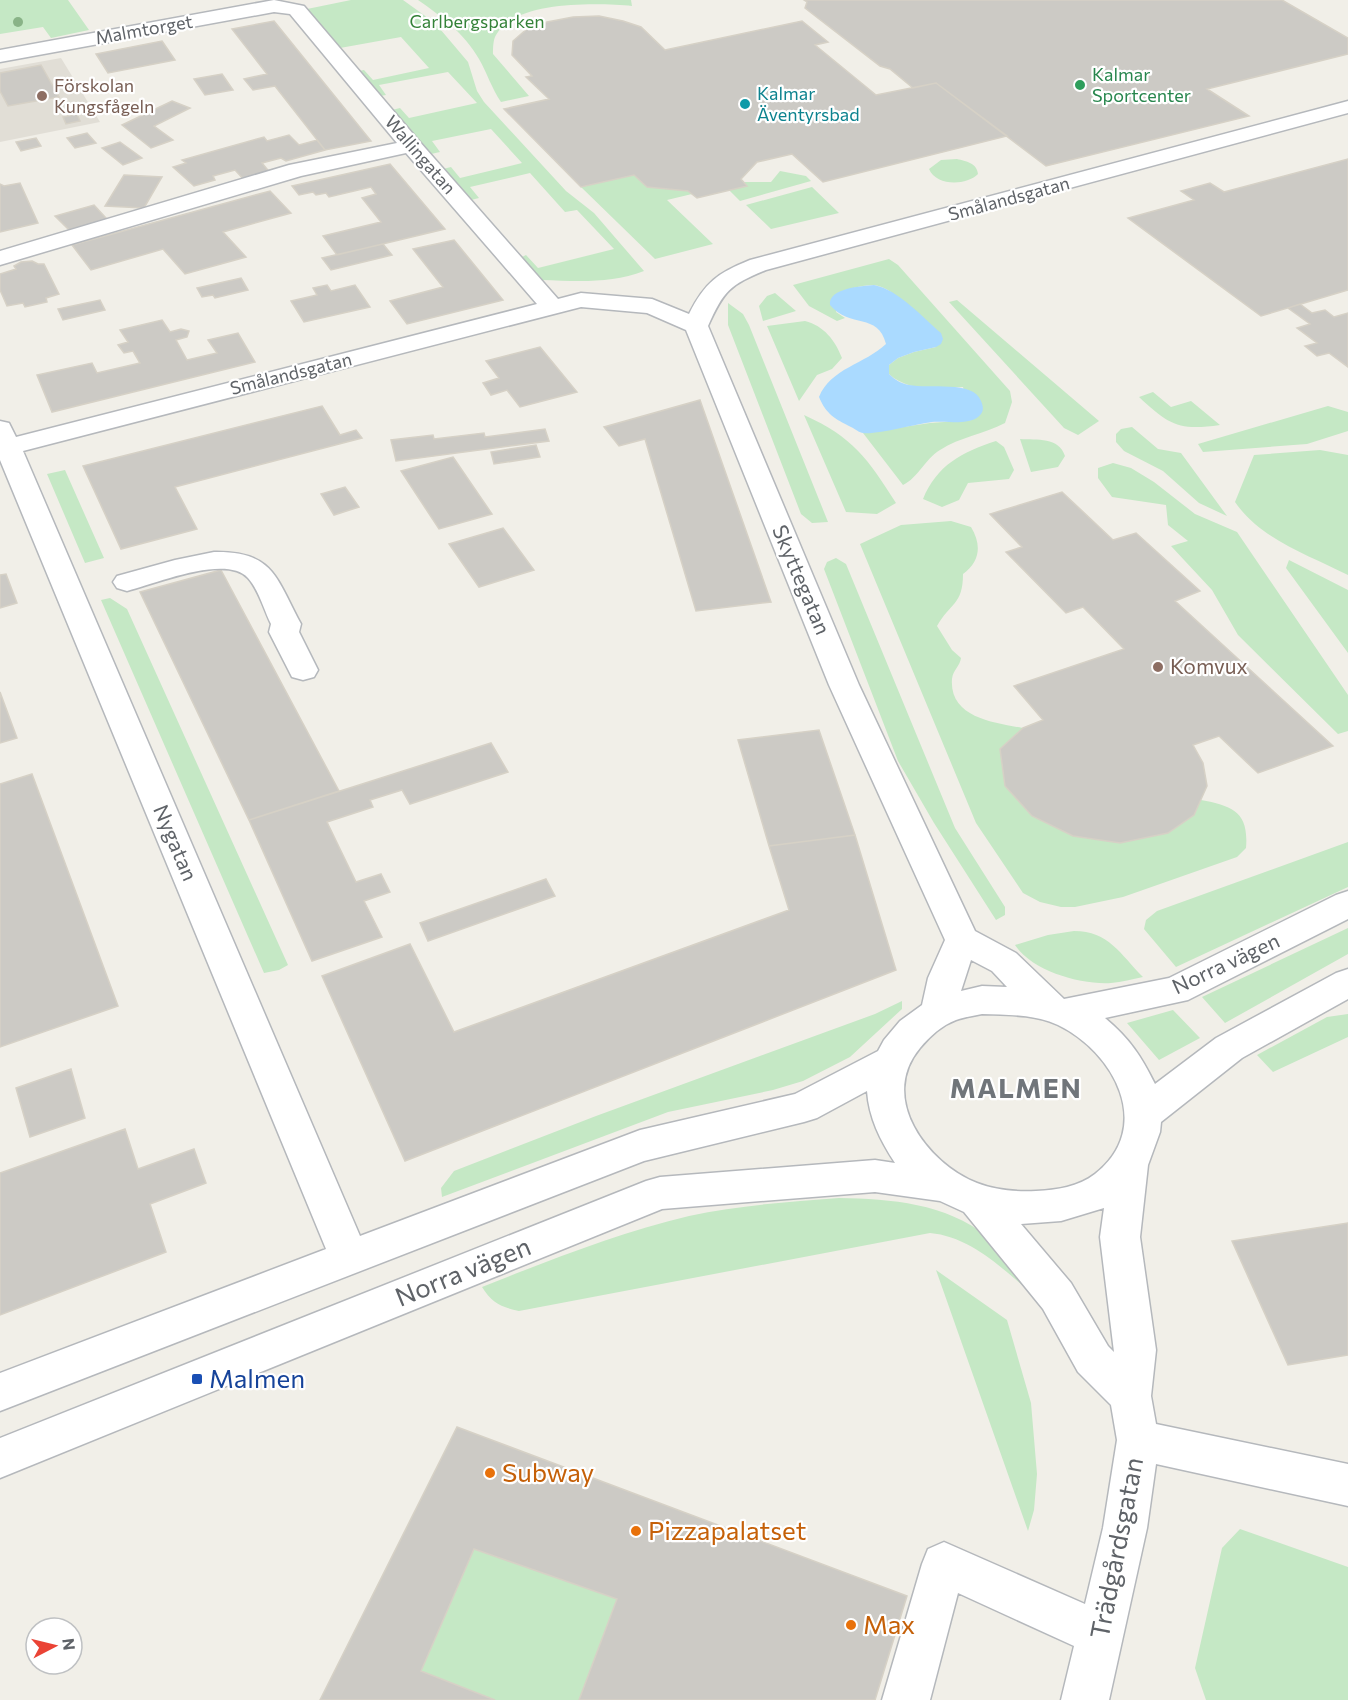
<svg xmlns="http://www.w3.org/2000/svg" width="1348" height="1700" font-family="Commissioner,sans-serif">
<rect width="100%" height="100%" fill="#f1efe8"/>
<path fill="#e1ded6" d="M61,58L100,122L0,142V69Z"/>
<path fill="#c5e8c5" d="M0,0H68L89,30L51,38L43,27L0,34Z
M351,0H403L435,23L468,62L477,91L484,102L566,191L594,213L644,271C611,284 576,281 542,280L518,259L526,255L538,268L614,249L577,210L565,212L530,173L470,187L479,198L471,200L443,169L451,167L460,178L522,163L491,129L432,141L440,152L431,154L392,110L400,108L409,118L477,103L448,72L379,85L386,95L380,96L359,71L364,70L373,80L429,68L401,37L340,48L307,9Z
M418,0H631L632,6C598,3 515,0 496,35C493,40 493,48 493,54L529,96L501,102C492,89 487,73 479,59C465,34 441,16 418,0Z
M957,159C966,161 977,163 978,174C966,186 936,186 929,169L941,160Z
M780,171L806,176L811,181L740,201L729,190L747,186L744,182H771Z
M634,175L647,187L688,191L692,194L667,200L713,244L655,259L581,187Z
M812,187L839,213L771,229L746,205Z
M889,259L898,265L1010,391L1012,402L1005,423C984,434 960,437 940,450C925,459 918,478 903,485L863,433L930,423L972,420L963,387C938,388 908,392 889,374V365L898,358L914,352L936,347C923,329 898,286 873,285C864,285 854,288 845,290L836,312L845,318L837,321L809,306L793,285Z
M775,293L796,311L763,321L759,306L767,296Z
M957,300L1099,421L1078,435L1064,428L949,302Z
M728,303L743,314L749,325L828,522L812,523L801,514L728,325Z
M805,321C824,326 835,340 842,358L832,369L817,375L799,401L767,326Z
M1153,392L1171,407L1191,401L1220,425C1179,431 1169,425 1139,397Z
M1328,406L1348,412V431L1307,444L1203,452L1198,444Z
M804,415C853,437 868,459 896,503L877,514L846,512Z
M1132,427L1158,449L1181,453L1227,516L1199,503L1163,471L1124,451L1116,442V434L1121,429Z
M1020,439C1037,440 1059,437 1065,456L1058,467L1031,472Z
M996,441L1004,447L1014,470L1009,479L968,483L959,500L942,507L923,499C937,465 962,452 996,441Z
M1320,450L1348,455V575C1309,555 1260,539 1235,502L1254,455Z
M1113,463L1131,468L1154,482L1195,514L1237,532L1348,695V731L1338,734L1238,635L1212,590L1171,546L1188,541L1168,525L1166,505L1112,497L1098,478V468Z
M65,470L104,558L85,563L47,474Z
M951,521L971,527C982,545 980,562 963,574C963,605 950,603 937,626L952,650L961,658C960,666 953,670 952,679C949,718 995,723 1023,728L1000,749L1005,786L1032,816L1194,815L1201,800C1233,806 1249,812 1246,848L1237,857L1123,897L1075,907H1061L1040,902L1023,893L976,823L860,544L901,525Z
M836,558L846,564L955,828L1005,907V915L996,920L934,823L898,761L824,569L827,562Z
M1289,560L1348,590V653L1286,568Z
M110,598L127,609L288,965L279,970L264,973L101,600Z
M1348,842V887L1176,967L1144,929L1146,920L1157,911Z
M1348,928V954L1225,1023L1202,997Z
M1074,931C1109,931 1120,954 1143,977C1132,979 1122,982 1111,983C1081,985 1032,971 1015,945L1048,935Z
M902,1001V1009L850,1057L803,1081L773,1090L668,1112L442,1197L441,1188L454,1171L596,1116L875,1014Z
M1173,1010L1200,1038L1159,1060L1127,1023Z
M1348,1014V1037L1273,1072L1257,1055L1327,1017Z
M839,1198C892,1199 945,1203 988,1237C1004,1250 1018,1270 1032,1285L1023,1286C997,1263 966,1236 930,1233L519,1311C501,1307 492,1303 482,1287C550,1260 618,1233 689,1216C739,1205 789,1202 839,1198Z
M936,1270L1007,1320L1031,1403L1037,1474L1034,1510L1028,1531Z
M1240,1529L1348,1567V1700H1206L1195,1668L1222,1548Z
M474,1549L617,1599L579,1700H495L421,1671Z"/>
<path fill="#aadaff" d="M874,285C899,290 922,317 941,333L943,339L941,344L936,347L914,352L898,358L889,365V374C895,380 900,383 909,385C928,389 974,380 981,401C983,406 984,410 981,414C973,426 945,421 932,422C916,424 876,435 863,433C860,433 855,429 851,427C835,419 826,414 819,397C831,368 865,364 886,344C878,312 850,329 830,305C828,288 862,286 874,285Z"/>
<path fill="#cccac5" stroke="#d6d1c6" stroke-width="1.5" d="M804,0H1282L1348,38V54L1207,89L1249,116L1046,166L936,83L913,88L890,69L880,66L805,8L807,2Z
M599,16L623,21L641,27L665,50L802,21L828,42L815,45L876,95L936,83L1007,136L823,182L792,154L757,162L741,179L747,186L697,198L688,191L647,187L634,175L581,187L504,109L549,99L526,77L532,76L512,55L513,41L528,28L547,22L573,17Z
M274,21L371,141L325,150L275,86L253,90L244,79L267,74L232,29Z
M162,41L175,60L108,73L96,54Z
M41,65L59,97L8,106L0,91V73Z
M222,74L233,90L205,95L194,79Z
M172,101L190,108L154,126L173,140L151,148L122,125Z
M77,114L80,121L66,124L63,117Z
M87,133L96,143L75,148L67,138Z
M289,135L299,145L317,140L325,150L286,161L281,158L262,163L272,175L246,182L235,170L213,176L215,180L194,186L173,167L186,163L182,160L264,137L267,141Z
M36,138L41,146L21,151L16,142Z
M120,142L142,158L123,165L102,148Z
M1348,159V290L1261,316L1128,218L1194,200L1181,191L1210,183L1224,192Z
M390,164L445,229L337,255L323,236L381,222L362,198L376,194L371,187L329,197L326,193L316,195L313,192L299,195L292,186Z
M124,175L162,177L144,208L105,206Z
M20,183L38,223L0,232V184L4,186Z
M270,191L291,213L223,232L246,257L185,274L163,249L91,270L72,245Z
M94,205L107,219L69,230L55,216Z
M454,240L503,300L407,324L390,301L443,287L413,249Z
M383,244L392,255L331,270L322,258Z
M32,261L38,264H44L59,294L46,298L47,302L25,307L23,303L7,306L0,290V274L16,269L14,266L21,262Z
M241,278L248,290L215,298L213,295L202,297L197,288Z
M327,285L331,291L355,285L370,307L304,322L291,301L317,295L313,288Z
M100,300L105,310L63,320L58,309Z
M1300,304L1312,313L1325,310L1334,317L1348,313V367L1329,353L1317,356L1305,346L1317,343L1297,328L1310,324L1288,308Z
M162,320L170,332L181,329L189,331L187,337L176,340L187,360L217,353L208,340L238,333L255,362L52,412L37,375L92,363L97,373L140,363L133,351L124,353L118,345L128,342L120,330Z
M540,347L577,392L520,407L507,390L491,395L483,383L499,378L486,361Z
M700,400L771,602L696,611L645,439L619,446L604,427Z
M322,406L340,435L356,430L362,438L175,487L197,529L121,549L83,466Z
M545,429L549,441L396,461L391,440L433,435L434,439L484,433L485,437Z
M536,445L540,457L494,464L491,452Z
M453,457L492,514L439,529L401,471Z
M345,487L359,507L334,515L321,494Z
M1062,492L1113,540L1136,533L1200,591L1175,601L1333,746L1258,773L1219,736L1193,745L1203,763L1207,786L1194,815L1168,833L1120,843L1073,836L1032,816L1005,786L1000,749L1023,728L1043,720L1014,686L1124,649L1083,607L1066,613L1006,552L1022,547L990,514Z
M503,528L534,570L479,587L449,544Z
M221,570L339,791L249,820L140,592Z
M6,574L17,603L0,608V575Z
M0,692L17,738L0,743Z
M819,730L855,835L769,846L738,740Z
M491,743L508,772L410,804L402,790L370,800L373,807L327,822L356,882L381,874L390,892L364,901L382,937L312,961L249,820Z
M32,774L118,1006L0,1047V784Z
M855,835L896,970L405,1161L322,976L410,944L454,1032L789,910L769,846Z
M546,879L555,896L428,941L420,923Z
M71,1069L85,1118L30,1137L16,1088Z
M125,1129L138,1169L194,1149L206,1183L150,1204L166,1252L0,1315V1173Z
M1348,1223V1355L1288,1365L1232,1241Z
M457,1427L907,1596L875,1700H579L617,1599L474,1549L421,1671L495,1700H320Z"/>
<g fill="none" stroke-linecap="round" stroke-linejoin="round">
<g stroke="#b5b8bc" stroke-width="3">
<path id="minor" d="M274,0L304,6L419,141L558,299L581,293L652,299L689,314C705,282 718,273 750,260L1348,101V113L766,270C730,285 724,290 708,326L859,685L975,931L1016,953L1064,999L1169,978L1336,895L1348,891V919L1188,1000L1105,1018C1130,1039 1141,1056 1155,1084L1216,1038L1336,973L1348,969V999L1242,1058L1161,1122L1160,1132L1148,1165L1140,1237L1156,1350L1151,1396L1156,1424L1348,1464V1506L1156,1464L1147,1528L1109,1700H1061L1074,1646L958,1593L930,1700H882L922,1564L928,1549L944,1542L1085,1604L1103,1528L1117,1440L1111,1405L1078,1372L1043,1309L964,1212L940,1201L875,1192L662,1209L0,1478V1438L646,1181L660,1177L875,1160L895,1163C880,1140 869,1118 867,1091L817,1118L804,1122L644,1161L0,1411V1373L326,1249L0,460V421L9,423L16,437L537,304L406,153L301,176L0,265V251L289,165L397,143L290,14L274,12L0,62V50ZM581,307L647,313L686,330L829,685L945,940L928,978L922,1005L900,1021L884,1040L878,1051L795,1094L640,1130L360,1236L23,451ZM971,960L992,971L1007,987L982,986L961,991ZM982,1014C1007,1015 1034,1014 1058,1025C1114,1052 1155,1127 1095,1174C1078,1187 1057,1190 1036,1191C1016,1192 995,1190 977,1183C927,1163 878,1098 920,1048C929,1037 942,1025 956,1020C964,1017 973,1016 982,1014ZM1104,1208L1100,1237L1114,1352L1108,1346L1071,1283L1021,1224L1061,1221Z
M214,552C274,551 276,578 301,624L299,632L318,670L314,677L303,680L292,677L269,632L271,624C264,610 259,590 248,578C226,554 155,584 127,591L117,588L113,582L117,576L175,560Z"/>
</g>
<use href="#minor" fill="#fff" fill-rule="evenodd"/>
</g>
<circle fill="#89b387" cx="18" cy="22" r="5"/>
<circle fill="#2e9e5b" stroke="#fff" stroke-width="2" cx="1080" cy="85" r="6"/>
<g fill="#8d6e63" stroke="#fff" stroke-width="2">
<circle cx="42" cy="96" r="6"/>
<circle cx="1158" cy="667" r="6"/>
</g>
<circle fill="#0f9aa8" stroke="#fff" stroke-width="2" cx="745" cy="104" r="6"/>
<rect fill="#1a4fb4" stroke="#fff" stroke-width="2" x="191" y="1373" width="12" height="12" rx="3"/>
<g fill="#e8710a" stroke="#fff" stroke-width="2">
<circle cx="490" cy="1473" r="6"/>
<circle cx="636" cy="1531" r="6"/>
<circle cx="851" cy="1625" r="6"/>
</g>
<g text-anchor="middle" stroke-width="4.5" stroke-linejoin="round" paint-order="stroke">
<g font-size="18" fill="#348238" stroke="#fff">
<text x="477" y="28">Carlbergsparken</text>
</g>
<g font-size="18" fill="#5f6368" stroke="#fff">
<text transform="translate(144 30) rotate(-10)" y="6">Malmtorget</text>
<text transform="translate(420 155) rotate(49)" y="6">Wallingatan</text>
<text transform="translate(1009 199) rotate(-15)" y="6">Smålandsgatan</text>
<text transform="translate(291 374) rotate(-14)" y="6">Smålandsgatan</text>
</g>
<g font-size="18" fill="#27864d" stroke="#fff" text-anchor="start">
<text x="1092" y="81">Kalmar<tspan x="1092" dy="21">Sportcenter</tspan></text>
</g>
<g font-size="18" fill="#785e54" stroke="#fff" text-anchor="start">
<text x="54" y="92">Förskolan<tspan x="54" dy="21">Kungsfågeln</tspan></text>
</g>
<g font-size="18" fill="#0d838f" stroke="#fff" text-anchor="start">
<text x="757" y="100">Kalmar<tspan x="757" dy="21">Äventyrsbad</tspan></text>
</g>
<g font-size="21" fill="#5f6368" stroke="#fff">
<text transform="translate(801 580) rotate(67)" y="7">Skyttegatan</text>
<text transform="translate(175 843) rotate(67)" y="7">Nygatan</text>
<text transform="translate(1226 964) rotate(-25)" y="7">Norra vägen</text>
</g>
<g font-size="21" fill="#785e54" stroke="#fff" text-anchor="start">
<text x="1170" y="674">Komvux</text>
</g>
<g font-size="26" fill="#5f6368" stroke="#fff">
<text transform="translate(463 1272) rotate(-22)" y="9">Norra vägen</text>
<text transform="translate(1117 1548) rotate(-79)" y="9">Trädgårdsgatan</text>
</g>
<g font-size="26" fill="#164399" stroke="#fff" text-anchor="start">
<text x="209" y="1388">Malmen</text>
</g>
<g font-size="26" fill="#c56008" stroke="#fff" text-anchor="start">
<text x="502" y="1482">Subway</text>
<text x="648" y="1540">Pizzapalatset</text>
<text x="863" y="1634">Max</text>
</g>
<g font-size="27" font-weight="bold" letter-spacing="1.5" fill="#70757a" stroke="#fff">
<text x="1016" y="1098">MALMEN</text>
</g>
</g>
<g transform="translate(54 1646) rotate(83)"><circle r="28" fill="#ffffff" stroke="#bfc1c3" stroke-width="1.5"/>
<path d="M0-4.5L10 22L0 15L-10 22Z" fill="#ea4335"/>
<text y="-9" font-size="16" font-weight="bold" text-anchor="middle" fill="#5f6368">N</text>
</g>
</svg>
